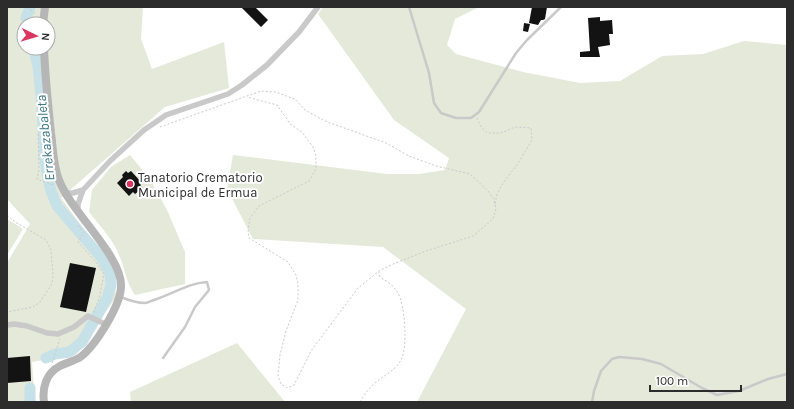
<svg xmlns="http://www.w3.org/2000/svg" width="794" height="409" font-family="Karla,sans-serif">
<rect width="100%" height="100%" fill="#fff"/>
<path fill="#e5e9da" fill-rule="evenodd" d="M7,7H143L141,39L152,69L224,42L229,88L165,107L61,198L114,270L116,297L76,355L32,362L34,390L36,402H7V263L30,224L7,199ZM24,24H48V48H24Z
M323,7H479L455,19L447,45L456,54L523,72L580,83L620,81L662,56L703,54L744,41L787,45V402H417L466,309L383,247L253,239L227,189L233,155L387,174H419L445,170L449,158L394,120L318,14Z
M130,155L150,179L167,210L185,252V284L135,295C126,283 125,268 119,255C113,239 99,225 89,212L92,190L111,167Z
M7,219L23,229L7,255Z
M237,343L285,402H131L130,392Z"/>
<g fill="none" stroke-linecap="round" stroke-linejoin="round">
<path stroke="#c7e1e8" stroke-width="11" d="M28,24L26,18L30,7
M33,48L38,66L41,95L45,160L47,174L51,191L57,206L101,257L110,273L111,285L107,298L82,342L69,352L55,354L46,358
M30,402V388"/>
</g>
<path fill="#131313" d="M241,7H255L268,20L261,27Z
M532,7H547L545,19L543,20H541L538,25L529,23Z
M600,17V21L612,20L613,34H609L610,45L598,47L600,57H580V52L590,51L588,18Z
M524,23L530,24L528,32L523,31Z
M126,171L128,173L131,171L142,183L140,185L143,188L135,194L133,192L129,196L117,183L123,177L122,175Z
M70,263L96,268L86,312L60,307Z
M30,356L31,381L7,383V358Z"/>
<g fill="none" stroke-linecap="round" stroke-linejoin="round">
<path stroke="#c9c9c9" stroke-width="1" stroke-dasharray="2 2" stroke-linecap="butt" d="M28,7V8L36,14
M477,118L481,127L487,133H501L515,127L531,128L532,140L519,162L503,183L497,194L495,204
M160,127L261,91L275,92L295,99L305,110L325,121L386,143L409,156L436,166L470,174L488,191L494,199L496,209L493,219L473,236L423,252L391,265L379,271L358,288L311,351L294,385L287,388L281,384L278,376L280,355L286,331L298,300V284L296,275L288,262L249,238L248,229L250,218L259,206L309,181L316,169V156L313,147L302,132L291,125L277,105L247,97
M43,128L38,133L39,169L37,179L53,185
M7,215L15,222L46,240L51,250L53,275L52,284L40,302L33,307L7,312
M78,225L84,233L78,242L95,261L104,274L99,299L93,313
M52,363L60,339
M360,402C364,395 369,388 375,383C384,375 395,371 401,360C408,348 405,305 398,293C393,285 388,282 380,277L379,272"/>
<path stroke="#c9c9c9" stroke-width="2.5" d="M409,7L429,73L434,103L441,113L456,118H471L479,112L516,53L527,40L561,7
M121,297C128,300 137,303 145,303C148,303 151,301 154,300C171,295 188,283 207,282L209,290L195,307L185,327L163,358
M592,402L594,391L601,371L612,359L619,357L642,359L661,364L702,388L717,395L739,391L768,379L787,374"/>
<path stroke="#c9c9c9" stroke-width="5.5" d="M66,193H73L83,190
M78,211V204L83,190L110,161L144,130L166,115L228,94L242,85L267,65L299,32L318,7
M7,325L14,324L27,326L47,333L58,334L74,327L88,316L105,324"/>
<path stroke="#b6b6b6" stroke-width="8" d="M43,24L45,7
M44,402C42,388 46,373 60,366C66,363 73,361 79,358C95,347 121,305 121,286C122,256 71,212 59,180C53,165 53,148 51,133C48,104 45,76 44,48"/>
</g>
<circle fill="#d93760" stroke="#fff" stroke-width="1.5" cx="130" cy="184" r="4"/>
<g text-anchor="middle" stroke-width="4" stroke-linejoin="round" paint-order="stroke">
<g font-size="13" fill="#2c2c2c" stroke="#fff" text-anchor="start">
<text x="138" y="182">Tanatorio Crematorio<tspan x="138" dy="15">Municipal de Ermua</tspan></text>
</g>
<g font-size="14" font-style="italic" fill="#407988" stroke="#fff">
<text transform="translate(45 138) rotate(-96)" y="5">Errekazabaleta</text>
</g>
</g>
<rect width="794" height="409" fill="none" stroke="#2c2c2c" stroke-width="16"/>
<g transform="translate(36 36) rotate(95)"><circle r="19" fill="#ffffff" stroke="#ababab"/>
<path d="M0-3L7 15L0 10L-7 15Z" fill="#d93760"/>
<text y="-6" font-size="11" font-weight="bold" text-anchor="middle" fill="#2c2c2c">N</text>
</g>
<path d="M650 385v6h91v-6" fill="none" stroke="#2c2c2c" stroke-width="2"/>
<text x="656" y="385" font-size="12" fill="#2c2c2c" stroke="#ffffff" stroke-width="3" paint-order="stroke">100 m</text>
</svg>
